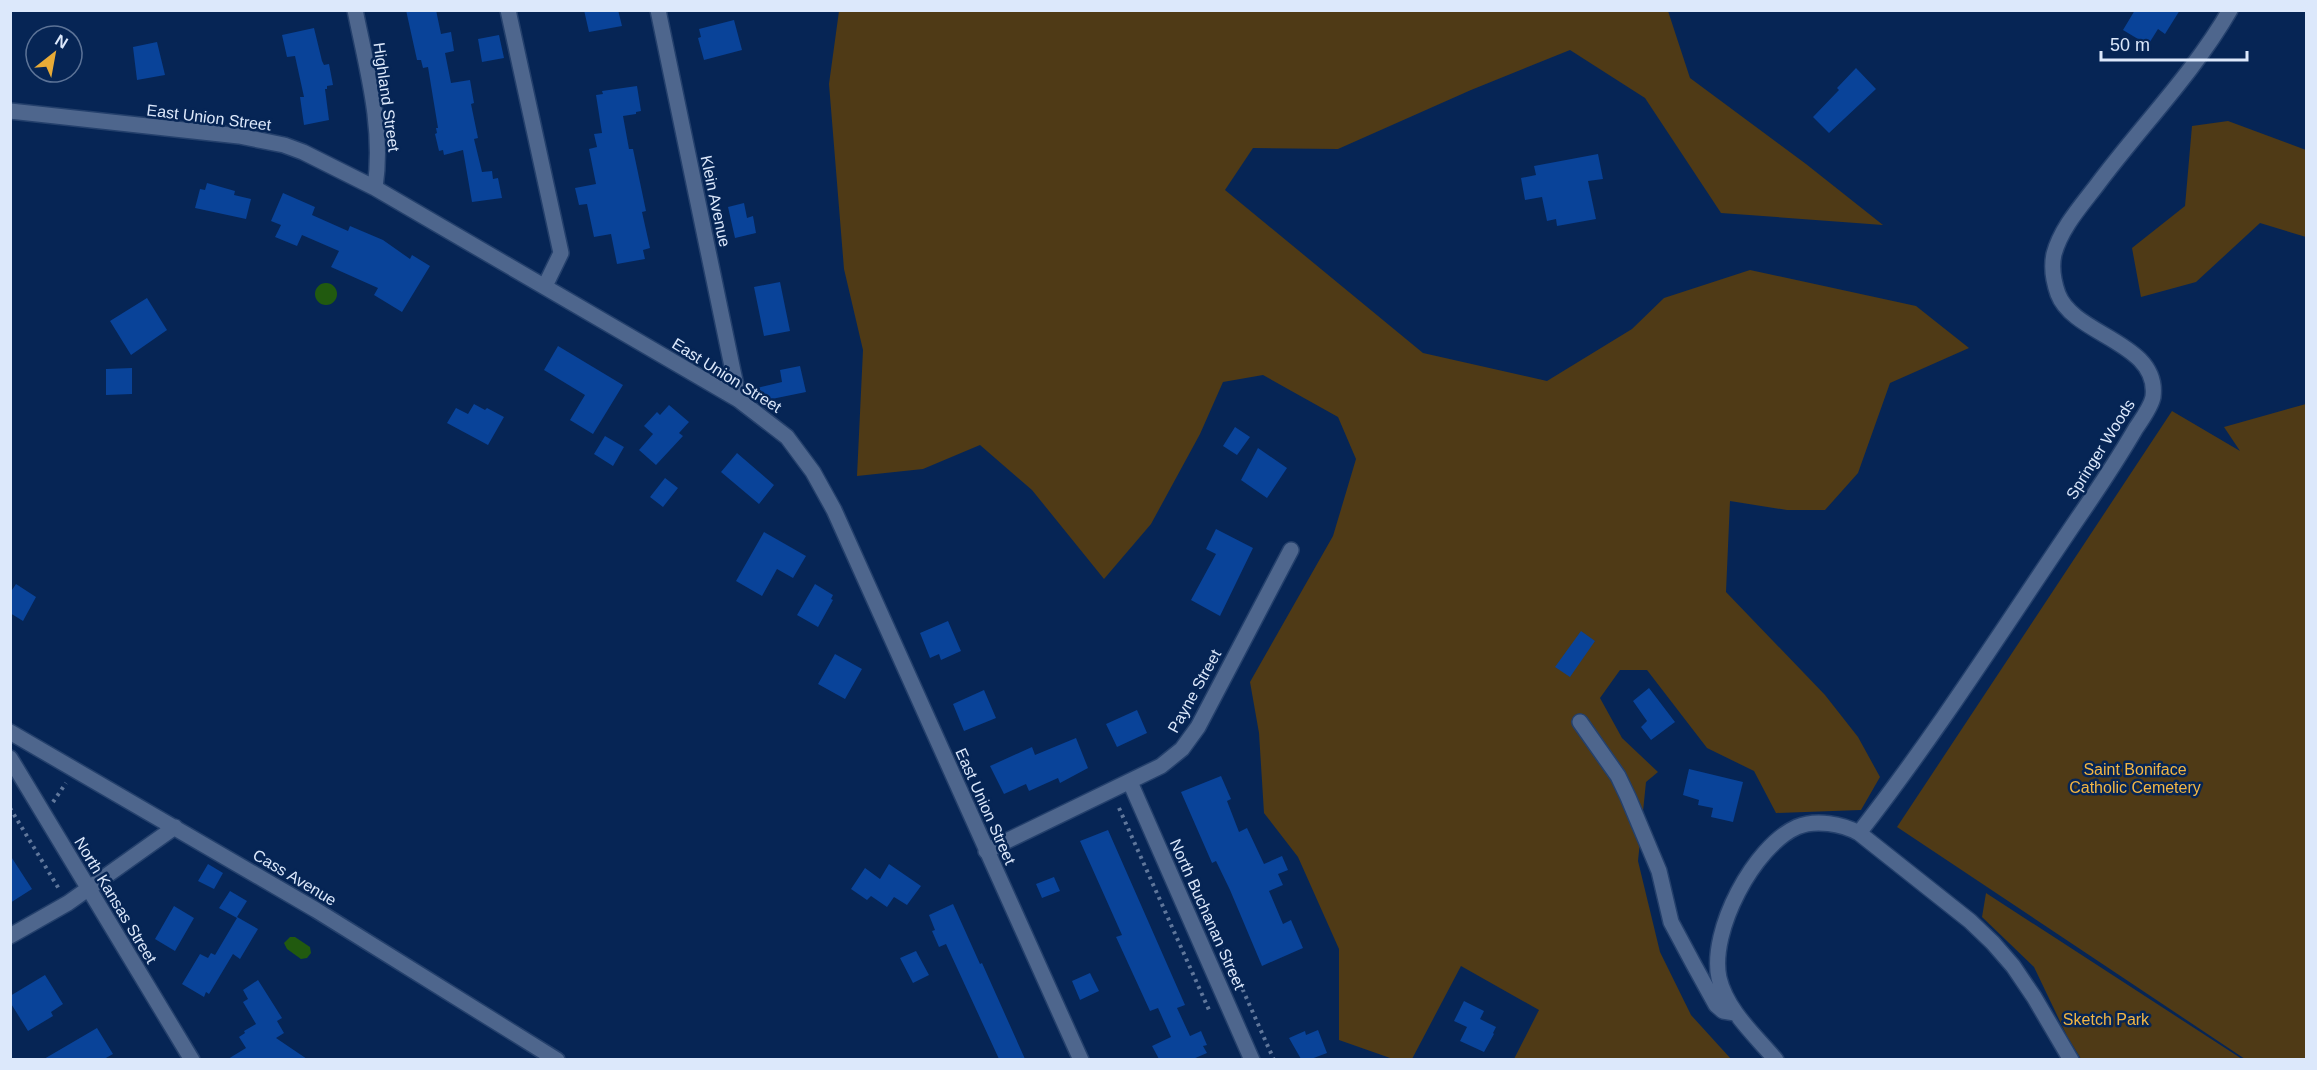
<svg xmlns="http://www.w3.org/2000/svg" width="2317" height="1070" font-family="Helvetica,sans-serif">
<rect width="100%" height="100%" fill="#062555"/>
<path fill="#4f3a16" d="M839,11H1668L1690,78L1806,164L1883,225L1721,213L1645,98L1570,50L1471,90L1338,149L1253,148L1225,190L1423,353L1547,381L1632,329L1664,298L1750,270L1916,306L1969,348L1890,383L1858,473L1825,510H1787L1730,501L1726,592L1825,695L1858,737L1880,777L1861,810L1776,813L1754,771L1707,748L1647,670H1620L1600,698L1622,738L1658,772L1646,782L1638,861L1660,952L1691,1015L1731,1059H1514L1539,1010L1461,966L1412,1059H1393L1339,1040V949L1298,857L1264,813L1259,733L1250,682L1333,536L1356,459L1338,417L1263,375L1223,382L1200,434L1151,524L1104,579L1032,490L980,445L923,469L857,476L863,350L844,269L829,84Z
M2228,121L2306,150V237L2260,223L2196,282L2141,297L2132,248L2185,206L2192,126Z
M2306,404V1059H2245L1897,827L2172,411L2240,451L2224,427Z
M1986,893L2242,1059H2081L2067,1036L2034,967L1982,917Z"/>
<path fill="#215a0f" d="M315 294a11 11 0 1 1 22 0a11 11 0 1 1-22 0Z
M290,937H295L310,947L311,953L307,958L301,959L287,949L284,943Z"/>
<path fill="#094399" d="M406,10H436L441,34L451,32L454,51L445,53L451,83L470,80L474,103L471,104L478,138L474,139L482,172L492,171L493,179L498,178L502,198L472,202L463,150L444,155L443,150L439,151L435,134L437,133L436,128H438L428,67L423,68L421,60H417Z
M584,10H618L622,26L589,32Z
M2135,10H2180L2165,34L2158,29L2148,45L2123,30Z
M734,20L742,50L704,60L698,38L701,37L699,29Z
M314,28L322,61L324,65L329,64L333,85L327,86V89H325L329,120L304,125L300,97H304L295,56L287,57L282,35Z
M499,35L504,58L482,62L478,39Z
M157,42L165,75L137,80L133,47Z
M1856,68L1876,89L1829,133L1813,117L1839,90L1837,88Z
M637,86L641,111L636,112V114L623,116L629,149H633L646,211L642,212L650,248L643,250L645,259L617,264L611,234L594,237L587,204L579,205L575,188L596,184L589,149L597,147L594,134L602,133L596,95L603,94L602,91Z
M1598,154L1603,179L1588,181L1596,219L1557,226L1556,219L1547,221L1542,197L1525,200L1521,178L1536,175L1534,166Z
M207,183L235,191L234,195L251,199L246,219L195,208L200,189L205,190Z
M283,193L315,207L312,215L348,231L350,226L383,240L410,259L412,255L430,266L402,312L374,295L378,288L331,267L339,251L302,235L297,246L275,237L281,225L271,221Z
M744,203L747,218L753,216L756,233L735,238L728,207Z
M780,282L790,331L764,336L754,287Z
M147,298L167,330L131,355L110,321Z
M558,346L623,385L593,434L570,420L585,395L544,370Z
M800,366L806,392L757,402L750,397L749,390L782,382L780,370Z
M132,368V394L106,395V369Z
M474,404L485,410L487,408L504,417L488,445L447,423L456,408L468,414Z
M669,405L689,422L679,433L683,436L656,465L639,450L653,434L644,426L657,412L660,415Z
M1235,427L1250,437L1237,455L1223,446Z
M605,436L624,447L613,466L594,454Z
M1258,448L1287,468L1267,498L1241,480Z
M737,453L774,485L759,504L721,472Z
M665,478L678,488L663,507L650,497Z
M1216,529L1253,548L1220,616L1191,600L1216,554L1206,549Z
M764,532L806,556L793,578L777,569L762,596L736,581Z
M16,584L36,597L23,621L10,613V593Z
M815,584L833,595L831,599L833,600L818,627L797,615Z
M948,621L961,651L941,660L939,654L930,658L920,633Z
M1581,631L1595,641L1570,677L1555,667Z
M835,654L862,669L845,699L818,684Z
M1649,688L1675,722L1651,740L1641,727L1647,721L1633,701Z
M984,690L996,718L964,731L953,704Z
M1137,710L1147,733L1117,747L1106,724Z
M1076,738L1088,768L1060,783L1058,778L1029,791L1026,784L1004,794L990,766L1032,747L1035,755Z
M1689,769L1743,782L1733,822L1711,817L1713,808L1698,805L1699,800L1683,795Z
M1221,776L1231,799L1227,801L1239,832L1247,828L1264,864L1282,856L1288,870L1278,874L1283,885L1269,891L1283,924L1291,920L1303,948L1262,966L1230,890L1216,861L1212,863L1181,792Z
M1108,830L1185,1005L1177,1008L1190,1036L1201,1031L1207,1045L1203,1046L1207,1053L1193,1059H1159L1152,1046L1171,1037L1158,1008L1150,1011L1116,937L1122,935L1080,841Z
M10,855L32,889L10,903Z
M208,864L223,873L214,889L198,881Z
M889,864L921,886L907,905L894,897L887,907L871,896L867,900L851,889L865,868L880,879Z
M1054,877L1060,891L1042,898L1036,884Z
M230,891L247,901L237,917L258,929L240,959L233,954L209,994L206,992L204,997L182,984L200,954L208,958L211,953L215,955L237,918L219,908Z
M953,904L980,964L982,963L1025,1059H999L946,944L939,947L932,931L935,930L929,915Z
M174,906L194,918L175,951L155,939Z
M916,951L929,975L913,983L900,958Z
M1090,973L1099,991L1080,1000L1072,981Z
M45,975L63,1004L51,1012L53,1016L28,1031L10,1002V996Z
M258,980L282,1018L277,1021L284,1033L276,1038L307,1059H228L246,1048L239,1037L245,1033L244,1031L256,1024L243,1002L248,999L243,990Z
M1464,1001L1484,1011L1480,1019L1496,1027L1493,1033L1494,1034L1484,1052L1460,1041L1467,1027L1454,1021Z
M97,1028L113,1054L104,1059H44Z
M1318,1030L1327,1053L1311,1059H1301L1289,1038L1305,1031L1306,1035Z"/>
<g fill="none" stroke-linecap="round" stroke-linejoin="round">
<g stroke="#24406c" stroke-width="18">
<path id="minor" d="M355,10C367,69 384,128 375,188
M508,10L561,253L545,286
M658,10L739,400
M10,111L239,136L284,145L303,152L375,188L739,400L787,437L813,472L834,510L1081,1060
M1580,722L1618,776L1628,797L1659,871L1671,922L1694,965L1716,1005L1723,1011L1735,1013
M10,732L316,910L557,1060
M10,758L192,1060
M1130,782L1252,1060
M1859,833C1938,732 2006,624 2078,518C2098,489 2118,459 2136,428C2142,419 2151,407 2153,397C2160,342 2074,336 2058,294C2053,280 2051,268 2054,254C2061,228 2081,206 2097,185C2141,126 2193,74 2230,10
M986,851L1161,766L1182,749L1198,727L1291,550
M10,936L68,903L175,827
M1776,1060C1755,1035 1727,1011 1719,978C1709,931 1754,846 1797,827C1816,819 1842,824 1859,833L1970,921L1993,943L2013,966L2034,997L2071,1060"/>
</g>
<path stroke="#60779b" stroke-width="4" stroke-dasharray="3 4.5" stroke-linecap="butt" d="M53,802L66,783
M10,808L59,889
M1119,808L1209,1010
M1206,907L1274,1060"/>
<use href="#minor" stroke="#4e668d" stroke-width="15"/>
</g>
<g text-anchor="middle" stroke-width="5" stroke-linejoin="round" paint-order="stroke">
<g font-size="16" fill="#dce8fb" stroke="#062555">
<text transform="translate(387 97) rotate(82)" y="6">Highland Street</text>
<text transform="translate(209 117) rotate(7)" y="6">East Union Street</text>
<text transform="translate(716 201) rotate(78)" y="6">Klein Avenue</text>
<text transform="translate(727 375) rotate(32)" y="6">East Union Street</text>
<text transform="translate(2100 449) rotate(-58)" y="6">Springer Woods</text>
<text transform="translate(1194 691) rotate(-61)" y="6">Payne Street</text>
<text transform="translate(986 806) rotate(66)" y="6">East Union Street</text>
<text transform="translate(295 877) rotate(31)" y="6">Cass Avenue</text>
<text transform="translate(116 900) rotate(59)" y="6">North Kansas Street</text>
<text transform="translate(1208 914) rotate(66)" y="6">North Buchanan Street</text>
</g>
<g font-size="16" fill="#f3b644" stroke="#062555">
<text x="2135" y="775">Saint Boniface<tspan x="2135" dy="18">Catholic Cemetery</tspan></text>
<text x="2106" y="1025">Sketch Park</text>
</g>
</g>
<rect width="2317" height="1070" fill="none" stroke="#dce8fb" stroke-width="24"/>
<g transform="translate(54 54) rotate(31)"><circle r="28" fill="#062555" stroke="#5c7397" stroke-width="1.5"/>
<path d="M0-4.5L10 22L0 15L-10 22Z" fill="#e8ab37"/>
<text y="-9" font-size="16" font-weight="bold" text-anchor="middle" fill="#dce8fb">N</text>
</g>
<path d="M2101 51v9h146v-9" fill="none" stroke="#dce8fb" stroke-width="3"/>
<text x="2110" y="51" font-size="18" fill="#dce8fb" stroke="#062555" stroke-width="4.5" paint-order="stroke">50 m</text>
</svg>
